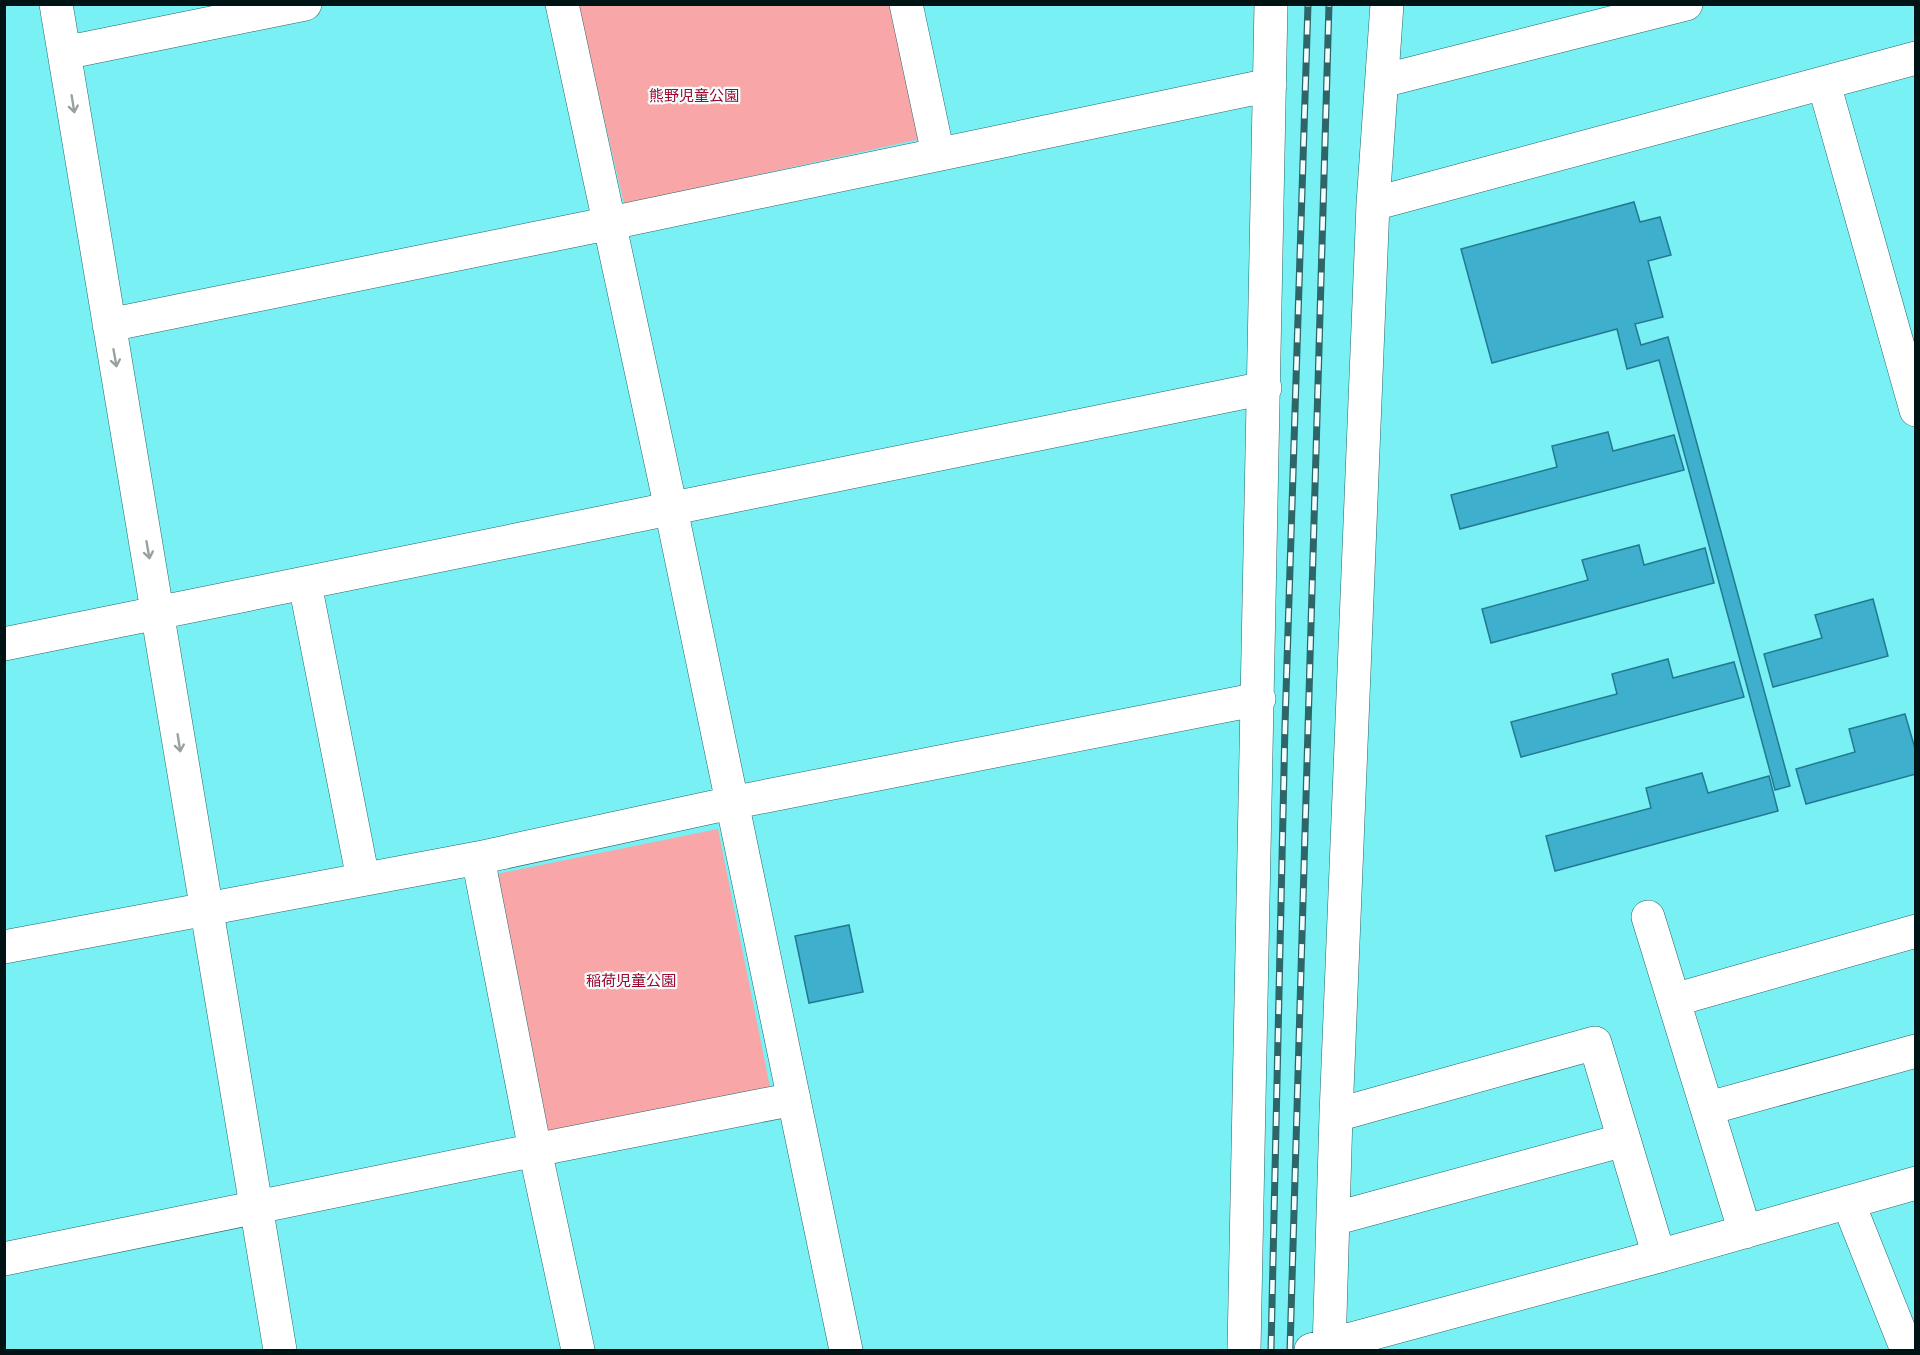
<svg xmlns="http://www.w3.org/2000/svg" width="1920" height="1355" font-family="'Titillium Web','Noto Sans JP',sans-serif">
<rect width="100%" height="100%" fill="#79f0f4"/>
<path fill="#f9a6a8" d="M578,5H892L920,139L624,204Z
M718,829L770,1087L544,1133L492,875Z"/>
<path fill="#3eafcc" stroke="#237a90" stroke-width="1.5" d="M1634,202L1640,222L1660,217L1671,255L1648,261L1663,317L1635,324L1641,345L1668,337L1790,786L1775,790L1659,360L1627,369L1617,329L1492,363L1461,249Z
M1608,432L1613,451L1674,435L1684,470L1460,529L1451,495L1557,467L1552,446Z
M1639,545L1644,565L1705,548L1714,583L1491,643L1482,609L1588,580L1582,560Z
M1873,599L1888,656L1773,687L1764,654L1822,638L1815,615Z
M1668,659L1673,678L1734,662L1744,697L1521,757L1511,722L1617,694L1612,674Z
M1905,714L1916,752V774L1806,804L1796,769L1855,752L1849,729Z
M1702,773L1708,793L1769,776L1778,811L1555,871L1546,836L1651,808L1646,788Z
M849,925L863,992L809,1003L795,936Z"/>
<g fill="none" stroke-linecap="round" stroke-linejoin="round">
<g stroke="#266669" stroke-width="34">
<path id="minor" d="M56,4L280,1350
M562,4L671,509L846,1350
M906,4L938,154
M64,53L305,4
M1382,81L1686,4
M1824,84L1916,410
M1373,204L1916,58
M109,325L611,223L1270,85
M305,584L363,879
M4,644L1265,388
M478,858L535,1150L578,1350
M1648,917L1745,1232
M4,947L478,858L731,803L1259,699
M1674,1000L1916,931
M1709,1108L1916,1051
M1336,1115L1595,1043L1659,1256
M1848,1202L1907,1350
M1333,1219L1624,1140
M4,1259L535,1150L794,1099
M1244,1350L1271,4
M1311,1350L1659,1256L1916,1183
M1329,1350L1336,1115L1373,204L1387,4"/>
</g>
<use href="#minor" stroke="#fff" stroke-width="33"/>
<g stroke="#2d6568" stroke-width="7">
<path id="rail" d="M1271,1350L1285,725L1308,4
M1290,1350L1329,4"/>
</g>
<use href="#rail" stroke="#f3fdfe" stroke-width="4.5" stroke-dasharray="14" stroke-linecap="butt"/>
</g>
<defs><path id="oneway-shaft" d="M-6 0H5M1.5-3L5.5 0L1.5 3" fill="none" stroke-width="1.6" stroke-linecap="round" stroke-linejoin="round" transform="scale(1.5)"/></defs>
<g stroke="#99a1a2">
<use href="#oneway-shaft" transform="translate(73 104) rotate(81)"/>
<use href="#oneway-shaft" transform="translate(115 358) rotate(80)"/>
<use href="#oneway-shaft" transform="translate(148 550) rotate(80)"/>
<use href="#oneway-shaft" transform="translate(179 743) rotate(81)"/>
</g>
<g text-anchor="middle" stroke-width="4.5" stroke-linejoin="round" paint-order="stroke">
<g font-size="15" fill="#9f062c" stroke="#f3fdfe">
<text x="694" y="101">熊野児童公園</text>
<text x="631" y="986">稲荷児童公園</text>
</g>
</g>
<rect width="1920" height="1355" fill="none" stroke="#001416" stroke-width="12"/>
</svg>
